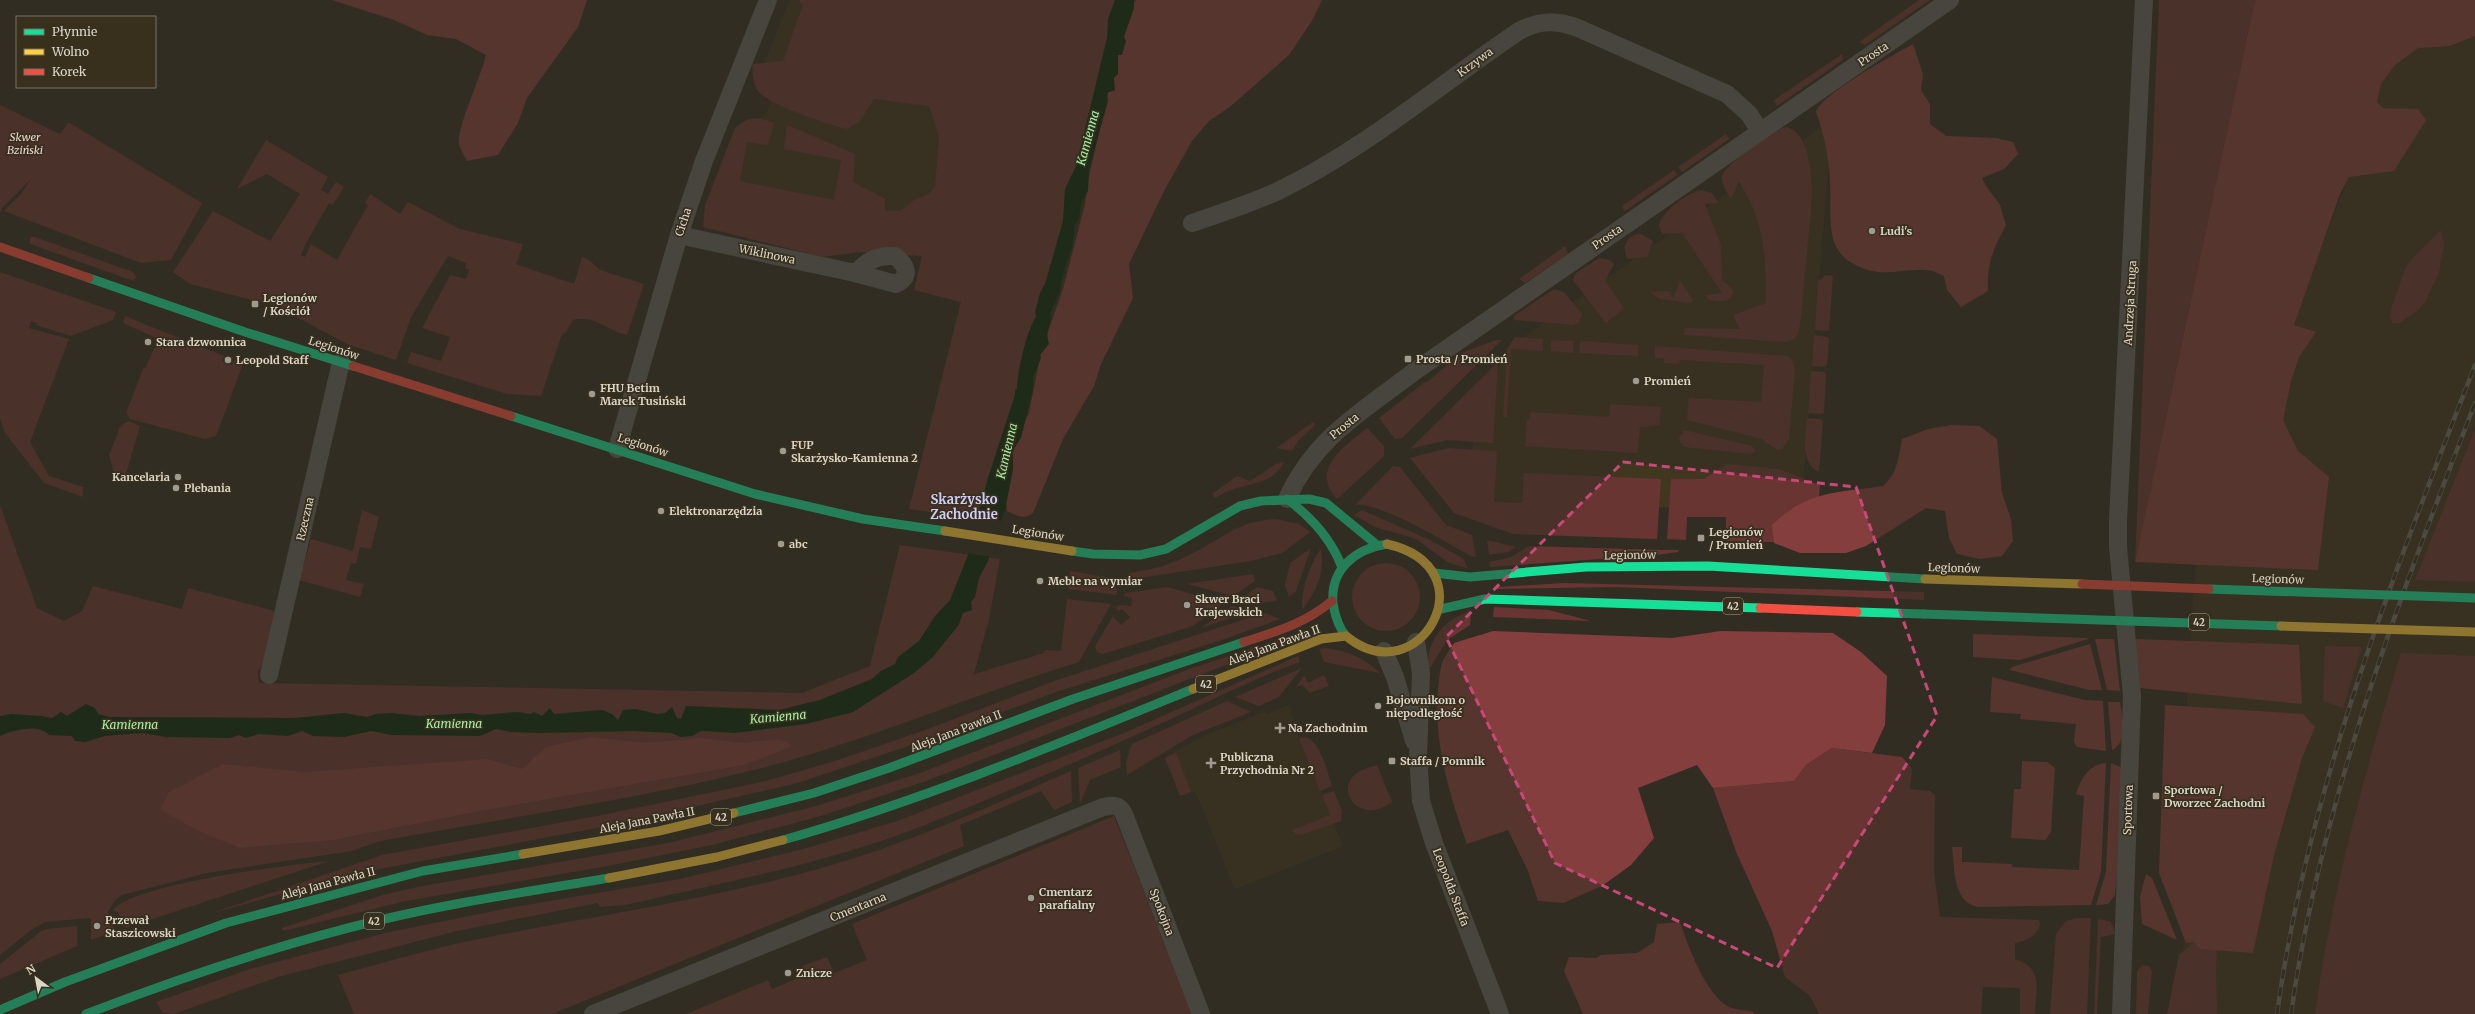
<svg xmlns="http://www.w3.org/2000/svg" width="2475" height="1014" font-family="Merriweather,serif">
<rect width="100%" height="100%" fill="#322d23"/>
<path fill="#41361f" d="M790,0H874L978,23L941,214L908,243L705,205L736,135L766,114L774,94L762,68Z
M2475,0V760L2366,1014H2173L2183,955L2186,900L2185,735L2195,570L2352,169L2402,14Z
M1821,127L1838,169L1828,168L1801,512L1467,501L1477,406L1511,346Z
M1289,705L1299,738L1343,846L1235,889L1195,791L1180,796L1165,758L1199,738L1266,711L1267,714Z"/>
<path fill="#683533" d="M799,0H1121L1037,325L976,519L909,509L961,302L914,290L922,256L861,252L822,257L703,227L705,205L735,128C750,115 756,117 774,123L768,145L747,142L740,181L834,200L841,160L784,149L787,125L855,154L853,182L885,199V210L900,211L914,200L929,194L935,186L939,136L929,106L874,99L860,121L847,129C829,125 767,104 758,91C752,82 753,74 752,64L783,61L803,5Z
M1919,0H1930L1865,45L1859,42Z
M2159,0H2255L2135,562Z
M1842,54L1843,60L1777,106L1774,100Z
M0,105L60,134L68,122L202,203L171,260L141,263L4,211L21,194L31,179L2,208L0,214Z
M1785,127C1802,129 1807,151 1810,166C1815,197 1808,233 1806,264C1803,287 1803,311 1798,334L1792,340L1785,342L1684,335L1685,328L1740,329L1733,315L1766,303C1766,259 1765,220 1739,182L1731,199C1727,193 1721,184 1722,176C1725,164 1773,132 1785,127Z
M1726,134L1729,139L1682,172L1678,167Z
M266,140L328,177L321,190L328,194L336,182L344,187L333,205L329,203L306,243L301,255L305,257L311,244L337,260L368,205L365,203L370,194L400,214L408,202L460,229L523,244L516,264L574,284L582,257L589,260L600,270L644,284L627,335C610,332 594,314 573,320L565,333L562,334L541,396L507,394L407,363L411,352L441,361L450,337L422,328L450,275L466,279L469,270L465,268L466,263L448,256L411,317L396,360L347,344L276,306L190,284L173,272L213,211L270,241L300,194L267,174L237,189Z
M1674,170L1677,175L1625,211L1622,206Z
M1701,190L1712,193L1719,203L1705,204L1721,245L1722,280L1734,291C1729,304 1721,302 1709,300L1705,295L1722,293L1682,233L1662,234L1659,226C1659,213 1689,192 1701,190Z
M2441,230L2444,245L2439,273L2425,302L2417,311L2398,324L2392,323L2390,316L2391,309L2405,269L2410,261Z
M1636,234H1641L1653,241L1647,257L1628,259C1622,249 1624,239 1636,234Z
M30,237H35L133,272L136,277L133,281L30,244Z
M1565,246L1568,254L1525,283L1519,279Z
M1599,258L1610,260L1614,264L1605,281L1624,308L1606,323L1573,280L1576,273Z
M0,272L116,312L113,320L71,336L36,325L37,323L31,321L29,328L69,339L30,442L49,476L83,487V497L44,483L5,433L0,419Z
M1826,275L1833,276L1829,330L1826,331L1815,330L1818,281Z
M1680,281L1693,300L1691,303L1660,299L1650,292L1668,291L1673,298Z
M1554,289L1564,292L1582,314L1579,322L1573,325L1514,320V316Z
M125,316L224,356L222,361L232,365L234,360L243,364L216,436L205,439L130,419L126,413L143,369L146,367L158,339L123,323Z
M1814,335L1827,337L1829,339L1827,365L1824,367L1812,366Z
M1515,337L1543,339V351L1511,349L1507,417H1503L1507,349Z
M1496,340H1502L1402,438L1395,439L1379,418L1425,382H1427L1461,353Z
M1551,340L1574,341L1573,353L1551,351Z
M1580,341L1638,345V356L1579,353Z
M1655,346L1788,356L1792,360L1795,369L1789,439L1782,449L1777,450L1762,439L1687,420L1689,398L1761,402L1764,365L1680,360L1679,364L1664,363V358H1655Z
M1498,362L1493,443L1447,440L1410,449Z
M1811,371L1824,372L1826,374L1824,412L1822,414L1808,413Z
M1610,404L1661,407L1659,425L1640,427L1637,453L1525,446L1527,420H1529L1530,412L1609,417Z
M1807,418L1821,419L1823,422L1819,472C1799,463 1806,436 1807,418Z
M129,421L140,426L126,474H114L109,455L121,425Z
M1313,422L1315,425L1298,441L1292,451L1276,448Z
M1367,428L1384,446V456L1337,499C1309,469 1345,446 1367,428Z
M2475,429V582L2415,580Z
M1684,430L1752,446L1756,452L1751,454L1684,447L1678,439Z
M1448,448L1497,451L1494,502L1522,503L1524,473L1661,479L1657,539L1513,534L1454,513L1410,458Z
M1284,462C1274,482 1257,482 1237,488C1229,490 1222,494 1215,498L1212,494L1237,476L1250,481L1276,464Z
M1727,464L1779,469L1820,485L1815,543L1726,541V517H1687L1686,540L1667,539L1671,479H1704Z
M1393,466L1400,467L1446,525L1472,535L1476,556L1472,557C1450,544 1378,501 1355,505Z
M0,505L37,608L64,621L82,611L93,586L182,609L188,588L275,611L263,664L258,672L259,683L802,693L870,666L900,545L1000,559L989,619L974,674L1044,653L1045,650L1061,651L1067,599L1111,604L1079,662C971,695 868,741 758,769C634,800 506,818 380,841L352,851L207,873L122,895L115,900L108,912L115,931L91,940V918L45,922L31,930L0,955Z
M362,510L379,517L371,549L360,547L356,564L351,563L346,580L364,584L360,597L299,580L311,539L353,551Z
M1362,510L1430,540L1464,559L1467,568L1449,563L1416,539L1375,527L1354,515Z
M1276,519L1299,524L1310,532L1282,553L1251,561L1133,579L1129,573C1151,570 1171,565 1191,554C1224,538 1237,521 1276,519Z
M1487,540L1516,547L1508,552L1489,555Z
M1529,546L1660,550H1679L1678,552L1655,555L1490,567L1489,562L1511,557Z
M1311,548L1296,591L1289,597L1285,585L1290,563Z
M1321,549C1325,573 1317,589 1303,609C1298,598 1312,558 1321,549Z
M1352 597a34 34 0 1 1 68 0a34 34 0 1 1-68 0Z
M1070,571L1112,578L1116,583L1117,595L1068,589Z
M1253,574L1255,581L1233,596L1187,584Z
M1565,583L1924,592V600L1617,587L1497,589V587Z
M1167,587L1224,603L1193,626L1103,654L1097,652L1095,646L1114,614L1115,615L1113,617L1121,625L1130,617L1122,609L1119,611L1116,608L1119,605L1131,606L1132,598L1124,596L1125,593Z
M1257,587L1273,591L1277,601L1260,603L1242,598Z
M1232,606L1252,611L1201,628Z
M1494,607L1549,610L1591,621L1493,617Z
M1471,611L1470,625L1447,640L1431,667H1427C1428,639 1444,619 1471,611Z
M1264,613L1280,619L1219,641L1056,692L935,737L798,783L618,824L353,874L209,914L382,855L597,816L766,781L838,760L928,729L1057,680Z
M1290,636L1291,640L929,780L821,816L712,845L608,866L406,901L283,931L282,928L383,895L417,887L668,843L816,806L917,774L1189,669Z
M2325,646L2362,647L2343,708L2323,701Z
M1326,648C1347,651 1365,658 1380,673L1324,662L1319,649Z
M2401,653L2475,656V1014H2315C2332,890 2365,772 2401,653Z
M1298,656L1300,662C1249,680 1201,706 1151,728C1077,762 1001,794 925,825C829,863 726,882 625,905L600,907L598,903L457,931L278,977L174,1014L163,1013L156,1002L250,969L385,933L514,907L680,879L807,848L897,821L1124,733Z
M1302,668L1279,697L1259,706L1235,697Z
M1304,675L1308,683L1324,675L1329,686L1310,693L1302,685L1296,687Z
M1227,701L1251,712L1193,735L1127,775L1126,762L1132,744Z
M1305,737C1321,741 1327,772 1332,786L1320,791L1299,738Z
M1832,748L1902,757L1912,769L1910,789L1930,791L1935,795L1934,872L1940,917L2039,920L2040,926C2034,938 2028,940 2015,943V959C2044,968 2036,989 2035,1014H2020V988L1983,987L1981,1014H1819L1810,996L1785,977L1772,931L1737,854L1713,788L1794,781L1806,765Z
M1120,750L1121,767L1090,780L1080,804L1078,768Z
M1176,752L1191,792L1180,796L1165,758Z
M1377,765L1392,802C1360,826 1333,790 1357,773C1362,769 1371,767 1377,765Z
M1071,771L1072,802L1054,810L1041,791L960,825L964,846L552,1014H354L338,975C380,964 422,951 464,942C584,917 706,901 825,867C910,843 990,806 1071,771Z
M1334,791L1342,811L1341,821L1301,835L1295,834L1293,830L1330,815L1322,795Z
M1114,816L1192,1014H686L768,980L772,989L805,975L802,966L827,957L834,973L867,960L852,924Z
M329,861L125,928L118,912L113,911C129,884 294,864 329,861Z
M2077,918H2091L2087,1014H2050L2056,934L2066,921Z
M2098,919L2111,922L2116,934L2101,937L2097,1014H2094Z
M77,926V946L0,979V964L40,932L46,929Z
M2194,942L2200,949L2217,950C2215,972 2217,992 2217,1014H2167L2179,955Z
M2142,965L2149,966L2152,971L2148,1014H2136L2137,971Z"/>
<path fill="#833e3d" d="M332,0H587L578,27L527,98L518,123L498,155L467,161C465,156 460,149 459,144C456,129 482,74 486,55L456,39L427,35L394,20Z
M1136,0H1322L1313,19L1289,55L1231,106L1209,121L1192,141L1164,191L1129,264L1133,298L1101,364L1094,386L1063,439L1033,513C1024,520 1017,516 1007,511L1005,491L1008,469L1019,434L1029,413L1041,352L1063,289L1085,204L1088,181L1110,84L1129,11Z
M2255,0H2475V36L2449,46L2418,48L2395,65L2381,84L2377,102L2383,108L2418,109L2426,120L2394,171L2349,177L2340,194L2294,325L2316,332L2299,357L2291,381L2283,420L2298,451L2329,477L2318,570L2135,562Z
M1913,44L1923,74L1921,90L1930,104V124L1946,136L1996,138L2013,142L2018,154L2004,169L1982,178L1986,186L2000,205L2006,225C1993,250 1987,262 1988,291L1961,307L1947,290L1944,276C1939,274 1933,270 1927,270C1910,268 1889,275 1872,271C1821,258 1832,223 1830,181C1829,158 1824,133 1816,112C1824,92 1892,56 1913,44Z
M1951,425L1979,426L1997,439L2002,493L2011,519L2013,541L2002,556L1980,559L1957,554L1949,538L1945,511L1926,508L1866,546L1846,553H1800L1774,543L1772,525C1808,490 1837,493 1883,486C1897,475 1899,456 1902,439L1928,429Z
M1493,631L1672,638L1721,631L1833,633L1861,652L1887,676L1885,725L1872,753L1832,748L1806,765L1794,781L1713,788L1697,765L1638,788L1654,838L1631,865L1602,886L1563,903L1538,901L1528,871L1508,830L1467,844C1447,788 1429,728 1441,667C1442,659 1450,650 1454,643Z
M1973,634L2088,638V639L2020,660L1973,657Z
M2095,639H2114L2120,691L2107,690Z
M2135,639L2299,645L2302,704L2140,688Z
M2090,644L2102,690H2089L2010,670L2012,667Z
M1992,677L2085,700L2103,701L2106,751L2077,747L2074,742L2076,724L2020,719L2021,714L1990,712Z
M2108,702H2120C2122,718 2129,741 2112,750Z
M2165,705L2303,714L2315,727L2302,758L2274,855L2253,953L2200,949L2194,942L2186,943L2159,873Z
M591,737L644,743L701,738L742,743L777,739L789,742L791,747L744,765L480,811L333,840L240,848L203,833L160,810L169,792L223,764L304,772L487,759L522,769L546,747Z
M2022,761L2047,762L2055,768L2051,832L2045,840L2011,838L2014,789H2021Z
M2106,763L2101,872L2091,905L1978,907C1952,902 1955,868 1952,847H1962V862L2012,864V867L2079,870L2084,796L2076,794C2081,779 2088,765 2106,763Z
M2111,763L2122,768L2121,835L2115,895L2108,904L2096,905L2106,872Z
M2146,874L2152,878L2177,940L2142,924L2140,897Z
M1680,922C1688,946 1706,995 1729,1007C1736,1010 1746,1010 1753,1012L1754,1014H1583L1564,971L1569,957L1596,958L1601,955L1637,953L1654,942L1657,924Z"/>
<path fill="#08280d" d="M1115,0H1134V8L1124,37L1126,41L1122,55H1118V74L1114,78L1115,90L1107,93L1108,101L1089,169L1088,191L1081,203L1079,219L1075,225L1072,248L1064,270L1066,273H1063L1060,291L1050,314C1052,329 1044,326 1049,344L1040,355L1041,358L1033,377V389L1021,438L1013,450V470L1005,510L988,561L979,578L975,597L971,602L972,610L963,613L958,626L944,643L933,657L914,673L853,712L806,724L735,733L701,731L692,736L680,737L672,733L633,731L539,733L511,732L496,729L480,736L391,735L371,731L344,737L313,736L302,731L288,736L259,734L246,738L239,735L230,738L165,737L143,733L105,736L85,742L75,741L72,736L49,735C39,723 13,730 0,736V716L10,714L42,716L52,718L61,712L67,716L86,704L95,708L98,714L109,717L294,718L344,713L367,717L376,714L391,713L419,716L472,713L482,715L518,712L530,714L534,712L542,716L550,708L554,714L602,710L612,714L618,720L623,710L636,709L657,714L665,713L672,707L677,718L681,719L686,706L779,710L820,700L872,679L881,671L895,664L898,657L919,641L935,616L950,600L968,555L987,481L1015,395V389H1017C1017,374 1027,328 1036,317L1035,312L1040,293L1045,284L1063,221L1065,189L1076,166L1107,38L1108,19Z"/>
<path fill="#322d23" d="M975,517L1004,521L992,557L966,553Z"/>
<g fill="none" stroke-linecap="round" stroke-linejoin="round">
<path stroke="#62625d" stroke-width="18" d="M1192,223C1221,213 1250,204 1278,191C1365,149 1439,85 1519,31C1540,20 1556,20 1578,28L1727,94L1749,114L1760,131
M679,235L855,273C868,261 876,255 895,256C906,265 912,276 896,284L855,273
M617,449L679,235L704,161L768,0
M1287,499C1315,437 1363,411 1415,371L1950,0
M1416,642L1421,673L1418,756L1421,801L1434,843L1500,1014
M1384,651L1395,677L1414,741
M269,675L341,362
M593,1014L1103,807C1113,805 1119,804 1124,814L1201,1014
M2121,1014L2132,696L2118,547V520L2144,0"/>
<path stroke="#16e098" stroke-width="9" d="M89,278L245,332L353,366
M511,416L755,494L863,519L945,531
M1287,499C1311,517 1330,537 1341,565
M1072,551L1093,554L1140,555L1166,549L1240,506L1261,501L1309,499L1326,503L1377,545
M1434,573L1470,577L1586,567L1708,566L1925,579
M1441,609L1485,599L1760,608
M1857,612L1924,614
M1346,636C1338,627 1335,615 1333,604C1330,569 1355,549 1387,544
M734,813L814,793L889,768L1073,699L1244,642
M783,840C923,800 1058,744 1193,689
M0,1010L65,982L226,923L423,871L523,854
M86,1014C182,977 280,944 380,920C455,902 533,891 609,878"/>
<path stroke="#ffcf43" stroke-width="9" d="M945,531L1072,551
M1346,636C1419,696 1492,568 1387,544
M1193,689L1321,639L1346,636
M523,854L659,831L734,813
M609,878L717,857L783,840"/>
<path stroke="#f24e42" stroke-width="9" d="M0,247L89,278
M353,366L511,416
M1760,608L1857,612
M1244,642C1278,631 1304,624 1332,601"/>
<g stroke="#6d6b66" stroke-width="4.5">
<path id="rail" d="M2277,1014C2308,788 2393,577 2475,365
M2291,1014C2321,802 2398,602 2475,403"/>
</g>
<use href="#rail" stroke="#382f1d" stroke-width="3" stroke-dasharray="9" stroke-linecap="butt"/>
<path stroke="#16e098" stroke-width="9" d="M2209,589L2475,598
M1924,614L2281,626"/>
<path stroke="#ffcf43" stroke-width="9" d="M1925,579L2082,584
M2281,626L2475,632"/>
<path stroke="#f24e42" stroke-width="9" d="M2082,584L2209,589"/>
</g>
<path d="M0 0H2475V1014H0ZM1623,462L1856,487L1937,716L1777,968L1555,863L1446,637Z" fill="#322d23" fill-opacity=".55" fill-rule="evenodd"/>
<path fill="none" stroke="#c84877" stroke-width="3" stroke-dasharray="8 5" stroke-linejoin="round" d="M1623,462L1856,487L1937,716L1777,968L1555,863L1446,637Z"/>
<g fill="#a09b90" stroke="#382f1d" stroke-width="1.5">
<circle cx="1872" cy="231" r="4"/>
<rect x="251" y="300" width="8" height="8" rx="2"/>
<circle cx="148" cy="342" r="4"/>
<rect x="1404" y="355" width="8" height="8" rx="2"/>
<circle cx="228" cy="360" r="4"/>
<circle cx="1636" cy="381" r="4"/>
<circle cx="592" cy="394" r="4"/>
<circle cx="783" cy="451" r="4"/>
<circle cx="178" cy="477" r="4"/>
<circle cx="176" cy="488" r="4"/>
<circle cx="661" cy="511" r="4"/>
<rect x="1697" y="534" width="8" height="8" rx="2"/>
<circle cx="781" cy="544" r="4"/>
<circle cx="1040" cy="581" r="4"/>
<circle cx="1187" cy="605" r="4"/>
<circle cx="1378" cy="706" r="4"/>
<path d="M1278 722h4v4h4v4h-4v4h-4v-4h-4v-4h4z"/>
<rect x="1388" y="757" width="8" height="8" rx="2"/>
<path d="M1209 757h4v4h4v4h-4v4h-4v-4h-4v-4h4z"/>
<rect x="2152" y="792" width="8" height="8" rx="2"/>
<circle cx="1031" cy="898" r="4"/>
<circle cx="97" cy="926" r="4"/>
<circle cx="788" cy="973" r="4"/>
</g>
<g text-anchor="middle" stroke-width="3.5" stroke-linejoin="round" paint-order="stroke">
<g fill="#382f1d" stroke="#aaa496" stroke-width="1">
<rect x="1723" y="598" width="20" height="16" rx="3"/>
<rect x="2189" y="614" width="20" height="16" rx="3"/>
<rect x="1196" y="676" width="20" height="16" rx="3"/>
<rect x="711" y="809" width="20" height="16" rx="3"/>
<rect x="364" y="913" width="20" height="16" rx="3"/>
</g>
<g font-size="10" font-weight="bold" fill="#dbd6ca">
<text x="1733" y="610">42</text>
<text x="2199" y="626">42</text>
<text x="1206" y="688">42</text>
<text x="721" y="821">42</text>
<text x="374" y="925">42</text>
</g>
<g font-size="11" fill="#dbd6ca" stroke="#382f1d">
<text transform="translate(1873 54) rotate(-34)" y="4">Prosta</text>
<text transform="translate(1475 62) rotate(-36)" y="4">Krzywa</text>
<text transform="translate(683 222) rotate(-72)" y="4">Cicha</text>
<text transform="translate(1607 237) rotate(-35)" y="4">Prosta</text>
<text transform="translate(767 254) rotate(12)" y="4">Wiklinowa</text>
<text transform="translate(2130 303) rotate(-87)" y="4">Andrzeja Struga</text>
<text transform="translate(334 348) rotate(18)" y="4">Legionów</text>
<text transform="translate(1344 426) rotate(-39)" y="4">Prosta</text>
<text transform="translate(643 445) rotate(18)" y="4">Legionów</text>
<text transform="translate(305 519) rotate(-77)" y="4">Rzeczna</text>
<text transform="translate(1038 533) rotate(9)" y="4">Legionów</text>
<text transform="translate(1630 555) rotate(-1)" y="4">Legionów</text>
<text transform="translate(1954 568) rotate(2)" y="4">Legionów</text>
<text transform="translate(2278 579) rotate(2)" y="4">Legionów</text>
<text transform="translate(1274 645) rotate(-20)" y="4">Aleja Jana Pawła II</text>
<text transform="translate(956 731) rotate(-21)" y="4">Aleja Jana Pawła II</text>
<text transform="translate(2128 810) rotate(-88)" y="4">Sportowa</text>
<text transform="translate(647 820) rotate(-11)" y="4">Aleja Jana Pawła II</text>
<text transform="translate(328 883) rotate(-15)" y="4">Aleja Jana Pawła II</text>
<text transform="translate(1451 887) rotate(69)" y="4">Leopolda Staffa</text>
<text transform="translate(858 907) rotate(-22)" y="4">Cmentarna</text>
<text transform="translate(1162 912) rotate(69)" y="4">Spokojna</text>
</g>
<g font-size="11" font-style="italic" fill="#eed6d4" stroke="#382f1d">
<text x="25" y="141">Skwer<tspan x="25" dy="13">Bziński</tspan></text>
</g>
<g font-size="11" font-weight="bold" fill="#dbd6ca" stroke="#382f1d" text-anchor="start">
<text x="1880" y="235">Ludi's</text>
<text x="263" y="302">Legionów<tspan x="263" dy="13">/ Kościół</tspan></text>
<text x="156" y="346">Stara dzwonnica</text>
<text x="1416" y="363">Prosta / Promień</text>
<text x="236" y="364">Leopold Staff</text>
<text x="1644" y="385">Promień</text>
<text x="600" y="392">FHU Betim<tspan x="600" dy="13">Marek Tusiński</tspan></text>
<text x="791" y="449">FUP<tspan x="791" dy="13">Skarżysko-Kamienna 2</tspan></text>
<text x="170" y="481" text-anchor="end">Kancelaria</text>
<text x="184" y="492">Plebania</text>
<text x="669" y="515">Elektronarzędzia</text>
<text x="1709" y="536">Legionów<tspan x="1709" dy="13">/ Promień</tspan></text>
<text x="789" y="548">abc</text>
<text x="1048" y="585">Meble na wymiar</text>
<text x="1195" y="603">Skwer Braci<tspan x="1195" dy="13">Krajewskich</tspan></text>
<text x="1386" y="704">Bojownikom o<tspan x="1386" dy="13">niepodległość</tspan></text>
<text x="1288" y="732">Na Zachodnim</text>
<text x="1220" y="761">Publiczna<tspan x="1220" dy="13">Przychodnia Nr 2</tspan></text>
<text x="1400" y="765">Staffa / Pomnik</text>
<text x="2164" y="794">Sportowa /<tspan x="2164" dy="13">Dworzec Zachodni</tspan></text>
<text x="1039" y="896">Cmentarz<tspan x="1039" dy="13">parafialny</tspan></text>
<text x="105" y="924">Przewał<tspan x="105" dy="13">Staszicowski</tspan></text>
<text x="796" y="977">Znicze</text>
</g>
<g font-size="12" font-style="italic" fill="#9cf5a5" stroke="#382f1d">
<text transform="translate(1088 138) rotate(-75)" y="4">Kamienna</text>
<text transform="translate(1007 451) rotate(-77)" y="4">Kamienna</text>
<text transform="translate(778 717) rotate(-5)" y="4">Kamienna</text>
<text x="454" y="728">Kamienna</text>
<text x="130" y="729">Kamienna</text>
</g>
<g font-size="13" font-weight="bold" fill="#cfccf8" stroke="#382f1d">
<text x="964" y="504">Skarżysko<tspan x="964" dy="15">Zachodnie</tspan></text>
</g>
</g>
<rect x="16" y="16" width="140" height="72" fill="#382f1d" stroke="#797262"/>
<rect x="24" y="29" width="20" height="6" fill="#16e098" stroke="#797262"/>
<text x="52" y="36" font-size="12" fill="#dbd6ca">Płynnie</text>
<rect x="24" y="49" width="20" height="6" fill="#ffcf43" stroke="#797262"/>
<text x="52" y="56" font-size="12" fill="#dbd6ca">Wolno</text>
<rect x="24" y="69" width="20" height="6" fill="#f24e42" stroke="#797262"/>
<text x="52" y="76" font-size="12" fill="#dbd6ca">Korek</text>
<g transform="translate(36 978) rotate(328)" stroke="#382f1d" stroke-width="3" paint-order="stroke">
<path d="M0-3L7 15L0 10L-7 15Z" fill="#dbd6ca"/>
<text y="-6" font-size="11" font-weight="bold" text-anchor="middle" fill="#dbd6ca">N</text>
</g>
</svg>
